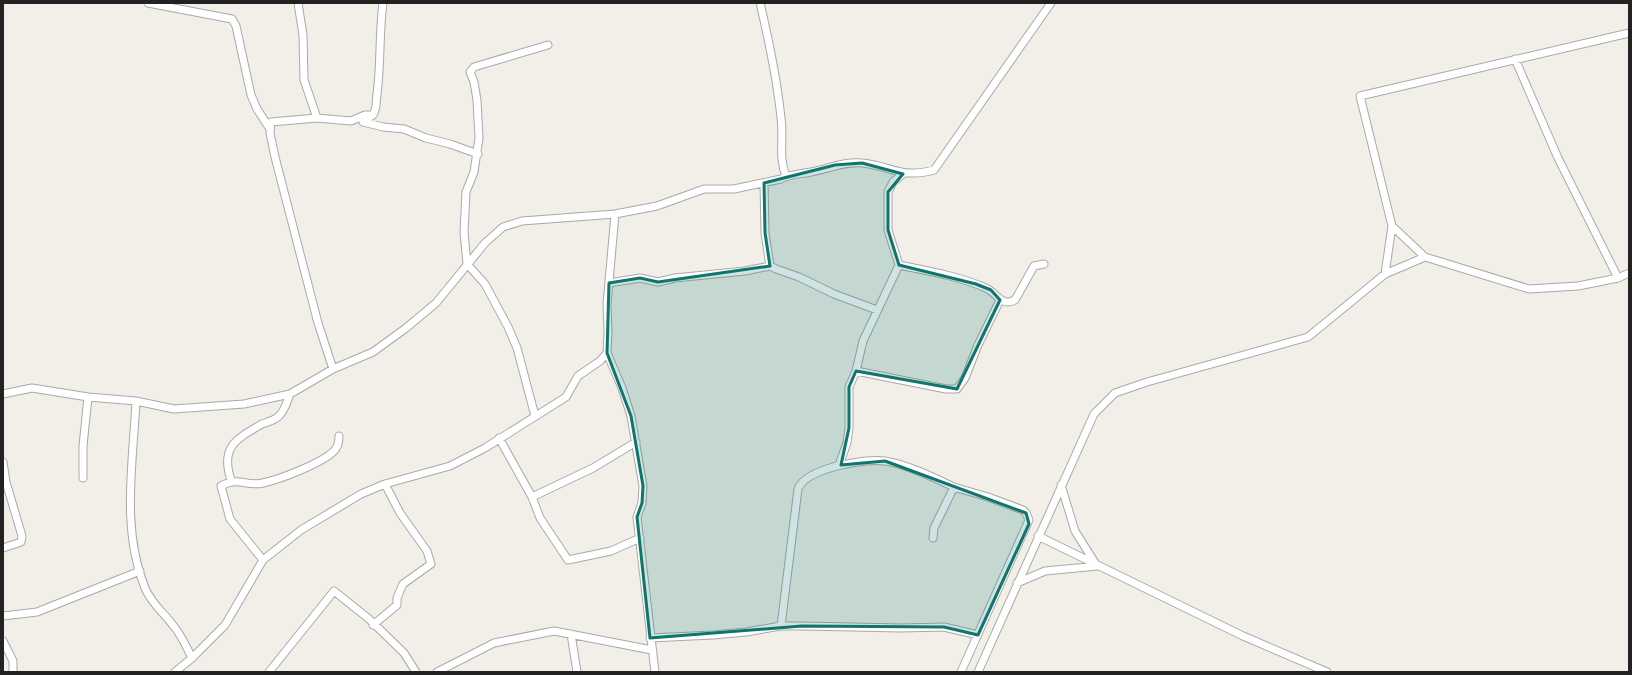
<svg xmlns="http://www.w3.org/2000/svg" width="1632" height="675" font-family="Karla,sans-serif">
<rect width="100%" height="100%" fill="#f2efe9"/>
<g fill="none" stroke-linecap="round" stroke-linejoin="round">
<g stroke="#a9a9a9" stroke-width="9">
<path id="minor" d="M148,3L232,19L236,26L251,95L257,109L270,129
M298,3L303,35L304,80L317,118
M760,3C769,41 777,79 781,118C784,139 778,157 786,176
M1515,59L1558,158L1618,278
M373,115C377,109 376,101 377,94C381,64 379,33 383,3
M764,183L765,233L770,266L776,269L799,277L834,294L877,310
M615,214L607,304L608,332L607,353L622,388L631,416L643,486L642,503L637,517L655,672
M1392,226L1425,257
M899,265C928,271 958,276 986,288C997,293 1001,307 1015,300L1034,266L1044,264
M1385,274L1392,226L1360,96L1629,33
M609,283L640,278L658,282L675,278L745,271L770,266
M333,369L318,323L275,157L270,133L271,122L317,118L351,121L365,115H373L363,122L383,127L404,129L426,138L450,144L478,154
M856,371L946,389H957L965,378L978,345L1000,300
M3,394L32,388L88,397L136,401L174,409L244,404L290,394L333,369L373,352L406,328L436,303L485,243L503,227L522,221L615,214L657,206L704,189H734L781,179C789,174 801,174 811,172C828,169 845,161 862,163C892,166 900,179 934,170L1051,3
M136,401C133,464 121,528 145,588C151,603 163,612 172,624C181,634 186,646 192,658
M535,416L517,348L508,327L485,284L467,264L464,232L466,192L474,172L479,138L477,100L474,82L470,72L474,67L548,45
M499,438L532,497L540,518L568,560L611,551L640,538
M3,462L6,482L22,536L21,542L3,548
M839,465L847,443L849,428V387L856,371L863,341L899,265L888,230V192L893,182L903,174
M83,478V446L88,397
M231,480C220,447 236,439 262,424C268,422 275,420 279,416C285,410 287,402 290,394
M1061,485L1075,531L1095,563
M954,487L988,497L1023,510L1026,513L1029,520L961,672
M532,497L593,468L636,442
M1038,536L1243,636L1327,672
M263,560L230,519L221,486C238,476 246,487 263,483C281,479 322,463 334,451C338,447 339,441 339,436
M1017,583L1045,571L1098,566
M3,616L37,612L140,571
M373,625L397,605V598L403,584L431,564L427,551L400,513L385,484
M781,626L798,489C806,468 865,458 885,461C906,464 935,478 954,487L934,528L933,538
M571,634L577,672
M650,638L713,635L746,632L781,626H802L901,628L944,627L978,635
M3,641L13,661V672
M175,672L192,658L225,625L263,560L301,530L361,494L385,484L450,466L485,448L566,397L578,376L600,361L607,353
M269,672L334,591L369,619L404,653L416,672
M437,672L494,643L554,631L652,650
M978,672L1094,414L1115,393L1147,382L1308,337L1385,274L1425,257L1529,289L1578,286L1618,278L1629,273"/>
</g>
<use href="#minor" stroke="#fff" stroke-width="7"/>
</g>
<path fill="#0f766e" fill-opacity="0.2" stroke="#0f766e" stroke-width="3" stroke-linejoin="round" d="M862,163L903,174L888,192V230L899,265L976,284L991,290L1000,300L957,389L856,371L849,387V428L841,465L885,461L1026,513L1029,524L978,635L944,627L802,626L650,638L637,517L642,503L643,486L631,416L607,353L609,283L640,278L658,282L770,266L765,233L764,183L835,165Z"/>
<rect width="1632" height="675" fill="none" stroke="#222222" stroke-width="8"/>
</svg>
